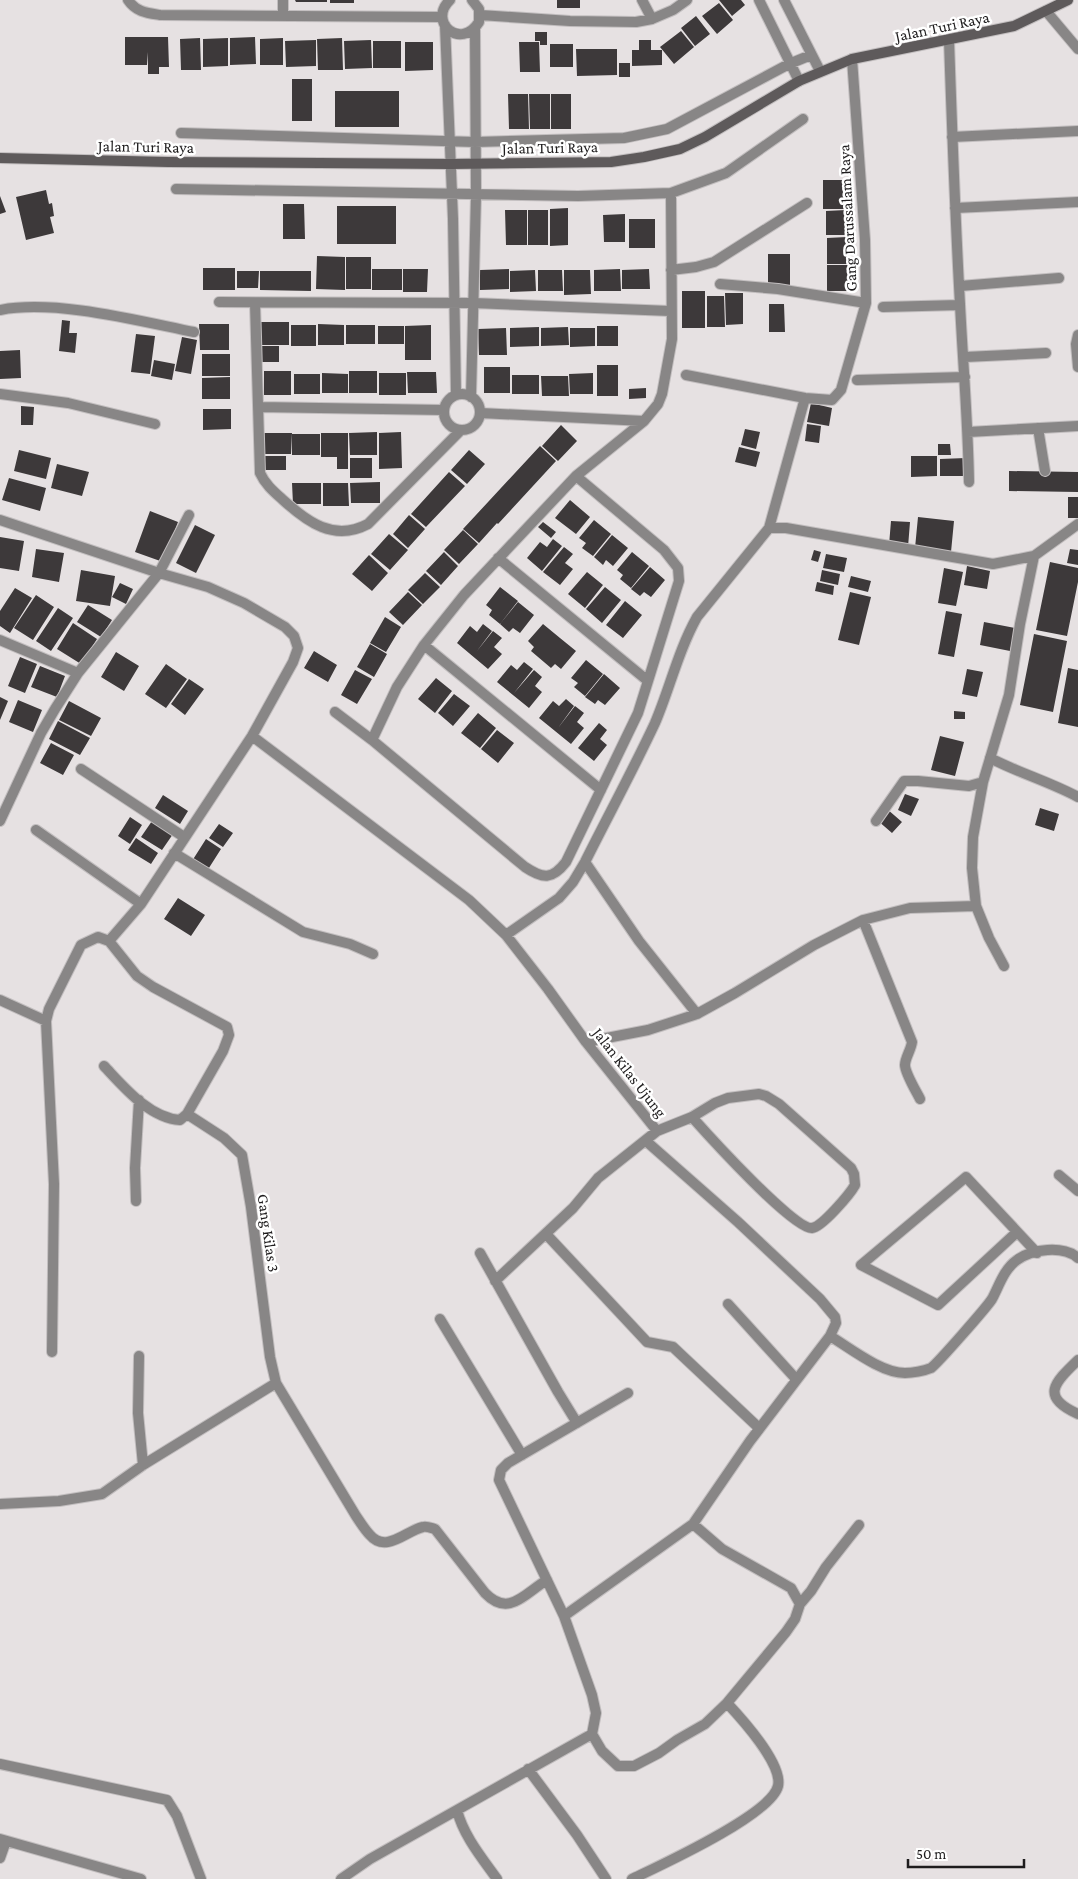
<svg xmlns="http://www.w3.org/2000/svg" width="1078" height="1879" font-family="'Crimson Pro',serif">
<rect width="100%" height="100%" fill="#e6e1e2"/>
<path fill="#3d393a" d="M295,0H327V2H296Z
M330,0H354V3H330Z
M557,0H580V8H557Z
M719,0H741L745,5L732,16Z
M719,3L733,20L717,34L702,16Z
M696,16L710,34L695,46L681,28Z
M681,31L694,47L674,64L660,47Z
M535,32H547V45H540V41H535Z
M125,37H168L169,67H159V74H148V52L147,65H125Z
M255,37L256,64L230,65V38Z
M200,38L201,70H181L180,39Z
M228,38V66L203,67V39Z
M283,38V65H260V39Z
M342,38L343,70H318L317,39Z
M316,40V66L286,67L285,41Z
M371,40L372,68L345,69L344,41Z
M639,40H651V50H662V65L632,66V50H639Z
M373,41H401V68H373Z
M405,42H433V70L405,71Z
M519,42H539L540,72H520Z
M550,44H573V67H550Z
M576,49H617V75L577,76Z
M619,63H630V77H619Z
M292,79H312V121H292Z
M335,91H399V127H335Z
M508,94H528L529,129H509Z
M529,94H550V129H530Z
M551,94H571V129H551Z
M823,180H843L844,209H823Z
M46,190L49,204L52,203L54,216L50,217L54,233L26,240L16,197Z
M0,196L6,212L0,214Z
M283,204H304L305,239H283Z
M337,206H396V244H337Z
M568,208V245L550,246V209Z
M505,210H527V245H506Z
M528,210H548V245H528Z
M846,210V235H826V211Z
M625,214V242H604L603,215Z
M629,219H655V248H629Z
M847,237V264H827V238Z
M768,254H790V285H768Z
M317,256L345,257V290L316,289Z
M346,257H371V289H346Z
M827,265H851V291H827Z
M203,268H235V290H203Z
M372,269H402V290H372Z
M403,269H428L427,292H403Z
M509,269V289L480,290V270Z
M620,269L621,291H594V270Z
M649,269L650,289H622V270Z
M535,270L536,291L510,292V271Z
M538,270H562L563,291H538Z
M564,270H590L591,294L564,295Z
M237,271H259L258,288H237Z
M260,271H311V291L260,290Z
M682,291H705V328H682Z
M725,293H743V324L726,325Z
M707,296H724L725,327H707Z
M769,304H784L785,332H769Z
M62,320L70,321L69,333H77L75,353L59,351Z
M260,322H289V345H260Z
M199,324H229V350H200Z
M318,324L344,325V345H318Z
M291,325H316V346H291Z
M346,325H375V344H346Z
M431,325V360H405V326Z
M378,326H404V344H378Z
M597,326H618V346H597Z
M539,327V346L510,347V328Z
M568,327L569,345L541,346V328Z
M506,328L507,355H479L478,329Z
M570,328H595V346L570,347Z
M136,334L155,336L150,374L131,372Z
M182,337L197,340L191,374L175,371Z
M260,346H279V362H260Z
M20,350L21,378L0,379V351Z
M202,354H230V376H202Z
M154,360L175,364L172,380L151,376Z
M597,365H618V396H597Z
M484,367H510V393H484Z
M264,371H291V395H264Z
M349,371H377V393H349Z
M407,372H436L437,393H408Z
M322,373L348,374V393H322Z
M379,373H406V395H379Z
M593,373V394H570L569,374Z
M294,374H320V394H294Z
M512,375H539V394H512Z
M541,376H568L569,396H542Z
M230,377V399H202V378Z
M646,388V398L629,399V389Z
M811,403L832,408L829,426L807,422Z
M21,406L34,407L33,425H21Z
M203,409H231V429L203,430Z
M807,424L821,426L819,443L805,441Z
M561,425L577,441L558,461L542,446Z
M745,429L760,432L756,449L741,445Z
M377,432V455H350L349,433Z
M401,432L402,468L379,469V433Z
M264,433H292L291,454H263Z
M321,433H348V469H337V457H321Z
M292,434H320V455H292Z
M938,444H950L951,455H938Z
M540,446L556,461L498,524L485,511L497,523L479,543L463,529Z
M739,447L760,452L756,467L735,462Z
M19,450L51,458L46,479L14,471Z
M469,450L485,464L467,484L451,470Z
M265,456H286V470H264Z
M911,456H937V476L911,477Z
M350,458H372V478H350Z
M966,458V476H940V459Z
M57,464L89,472L82,496L51,488Z
M1009,471L1078,472V492L1009,491Z
M449,472L465,486L426,527L411,514Z
M9,478L46,488L40,511L2,500Z
M380,482V503H351L350,483Z
M292,483H321V504H293Z
M323,483H348L349,506H323Z
M1068,497H1078V518H1068Z
M570,500L590,517L576,534L555,518Z
M150,511L178,522L163,562L135,552Z
M409,515L425,529L408,548L393,534Z
M918,517L954,521L951,552L915,548Z
M594,520L611,534L593,556L582,548L586,543L579,538Z
M891,521L910,522L908,547L889,545Z
M543,522L556,532L551,538L538,527Z
M195,525L215,535L196,573L176,563Z
M463,530L478,544L459,564L444,550Z
M389,534L408,550L390,570L371,554Z
M612,535L628,548L613,566L606,560L603,565L594,557Z
M0,537L24,541L19,571L0,568Z
M553,539L562,546L542,571L527,558L540,542L547,547Z
M564,547L573,554L565,563L573,569L560,585L543,572Z
M36,549L64,553L59,582L32,577Z
M1070,549L1078,550V565L1067,563Z
M814,550L821,552L818,562L811,560Z
M444,552L458,566L441,585L426,571Z
M632,552L649,566L631,588L620,579L623,575L617,570Z
M826,554L847,558L844,572L823,568Z
M369,555L388,573L372,591L352,574Z
M1050,562L1078,568V582L1067,636L1036,630Z
M967,566L990,571L987,589L964,585Z
M650,567L665,580L651,597L644,592L640,596L631,589Z
M944,568L963,572L956,606L938,603Z
M81,570L115,576L110,606L76,601Z
M822,570L840,574L838,585L820,581Z
M587,572L603,585L585,608L568,594Z
M425,573L440,587L423,604L408,590Z
M851,576L871,581L868,592L848,587Z
M817,582L834,586L833,595L815,591Z
M120,583L133,589L126,604L112,597Z
M500,587L518,601L500,624L489,615L492,610L486,605Z
M605,587L621,600L602,623L586,609Z
M15,588L32,598L10,633L0,626V611Z
M408,592L422,605L403,625L389,612Z
M850,592L871,597L859,645L838,640Z
M36,595L54,607L33,640L14,628Z
M625,601L642,615L623,638L606,625Z
M518,602L534,615L520,633L513,628L509,632L500,624Z
M88,605L112,620L101,637L77,622Z
M58,608L73,618L51,651L36,641Z
M946,611L962,614L954,657L938,654Z
M385,617L401,627L386,652L370,643Z
M984,622L1015,628L1010,651L980,645Z
M73,623L97,639L81,664L57,649Z
M483,624L492,631L477,651L493,631L502,638L494,647L502,654L488,669L457,643L470,626L477,632Z
M543,624L560,638L549,651L560,638L576,651L561,669L555,664L551,668L531,651L534,647L528,641Z
M1034,634L1067,641L1053,712L1020,705Z
M370,644L387,654L374,677L357,667Z
M314,651L337,665L328,682L304,668Z
M116,652L139,666L124,691L101,677Z
M20,657L37,664L25,693L8,686Z
M586,660L603,674L585,696L574,687L578,683L571,678Z
M524,662L533,669L514,693L534,670L542,677L535,686L542,692L529,708L497,682L511,665L517,670Z
M166,664L187,679L166,708L145,694Z
M40,666L65,676L57,697L31,687Z
M1068,668L1078,670V727L1058,723Z
M967,669L983,672L977,697L962,694Z
M355,670L372,679L357,704L341,695Z
M604,674L620,688L605,705L598,700L595,704L585,697Z
M436,678L452,691L435,713L418,699Z
M189,679L204,689L185,715L171,704Z
M454,694L470,706L453,726L438,713Z
M0,697L8,701L0,720Z
M566,699L574,706L558,728L575,706L584,713L577,722L584,728L571,744L539,718L553,701L559,706Z
M18,700L42,710L33,732L9,722Z
M69,701L101,718L91,736L59,720Z
M954,711L965,712V719H954Z
M478,713L496,728L480,748L461,733Z
M58,721L90,738L80,755L49,739Z
M599,723L607,730L600,739L607,745L594,761L578,748Z
M497,730L514,743L498,763L481,749Z
M940,736L964,742L955,776L931,770Z
M51,743L74,755L63,775L40,763Z
M905,794L919,799L911,816L898,810Z
M163,795L188,811L180,824L155,808Z
M1040,808L1059,814L1054,831L1035,825Z
M887,809L902,822L892,833L877,820Z
M130,817L142,825L130,844L118,836Z
M152,821L173,834L162,850L141,837Z
M219,824L233,833L223,847L209,838Z
M136,838L158,853L151,864L128,850Z
M206,839L221,849L207,871L192,861Z
M178,898L205,915L191,936L164,919Z"/>
<g fill="none" stroke-linecap="round" stroke-linejoin="round">
<g stroke="#c2bebf" stroke-width="12">
<path id="street" d="M128,0C136,12 147,13 160,15L442,17
M283,0V15
M450,0C427,22 461,51 479,22V9L472,0
M642,0L652,19
M759,0L799,81
M784,0L820,71
M1046,11L1078,49
M480,15L570,21L636,22L652,19L673,10L687,0
M445,25L453,219L456,395
M949,40C952,128 955,216 960,304C963,364 968,423 969,482
M181,133L475,142L624,138L667,129L789,64L811,55
M952,137L1078,131
M176,189L578,196L671,193L726,173L803,119
M955,208L1078,202
M671,270L696,267L714,262L807,203
M720,284L778,289L866,303
M960,286L1059,278
M219,302L473,303L670,311
M255,303L260,473C265,484 273,491 282,499C307,522 334,542 368,524L461,430
M883,307L960,305
M0,310C55,299 139,321 194,332
M1078,335L1076,344L1078,367
M965,357L1046,353
M686,375L805,398L832,400L841,390L866,303L865,240L852,59
M857,380L965,377
M0,394L68,403L155,424
M444 412a18 18 0 1 1 36 0a18 18 0 1 1-36 0Z
M471,397L476,195L475,28
M258,407L444,410
M480,413L644,421
M1038,428L1045,471
M968,432L1078,426
M576,476L664,550L678,568L679,581L648,681
M0,520L159,573L208,587L244,603L285,627L294,636L298,648L293,662L252,736L141,904L109,941
M769,528L805,398
M0,640L78,673
M424,645L601,790
M335,712L372,740L525,867C543,879 552,880 566,862L638,713L648,681L498,558
M252,736L469,900L506,935L548,989L586,1042L657,1131
M372,740L397,687L424,645L464,595L576,476L644,421L658,404L662,394L672,339L671,193
M990,758C1019,773 1050,782 1078,797
M81,769L184,837
M0,821L41,733L55,709L78,673L159,573L189,515
M876,821L904,781H918L969,786L983,782
M36,830L141,904
M174,853L303,932L350,944L373,954
M585,862L639,941L697,1014
M863,920L912,1042C911,1050 905,1058 905,1065C905,1073 916,1091 920,1099
M506,935L559,898L573,882L585,862C608,816 633,770 655,723C670,688 678,651 697,617L769,528H786L993,564L1034,556L1078,524
M1004,966L989,938L976,906L972,868L973,837L983,782L1009,695L1020,624L1034,556
M0,1000L46,1021L54,1184L52,1352
M46,1021L49,1009L81,945L98,937L109,941L137,976L153,987L227,1027L229,1035L223,1051L187,1114L180,1120C149,1118 123,1086 104,1066
M586,1042L648,1030L697,1014L735,993L814,945L863,920L910,908L976,906
M187,1114L224,1138L242,1155L251,1207L270,1357L276,1383L356,1516C360,1522 365,1530 370,1535C386,1554 407,1530 423,1527C427,1526 431,1528 435,1529L485,1593C509,1618 525,1593 547,1580
M1059,1175L1078,1191
M136,1201L135,1168L139,1100
M1017,1232L938,1305L861,1265L966,1177L1037,1253
M546,1234L647,1342L673,1347L759,1428
M480,1253L558,1392L577,1423
M495,1281L573,1208L598,1178L657,1131L692,1117L715,1103L728,1098L759,1094L766,1096L779,1104L851,1168L854,1174L855,1185C850,1194 822,1227 812,1228C794,1230 708,1135 692,1117
M728,1304L796,1379
M440,1319L522,1455
M830,1336C850,1348 881,1373 905,1373C912,1373 924,1371 931,1368C937,1364 987,1307 992,1299C999,1286 1004,1269 1017,1260C1032,1249 1063,1245 1078,1258
M139,1356L138,1413L143,1465
M1078,1360C1054,1383 1040,1397 1078,1414
M628,1393L508,1463L501,1470L499,1480L564,1616L592,1695L596,1713L592,1734L602,1751L618,1766H634L659,1753L677,1740L705,1724L727,1703L786,1632L795,1619L800,1604L791,1588L722,1549L693,1524
M0,1504L59,1501L102,1494L143,1465L276,1383
M800,1604L811,1591L826,1567L859,1525
M564,1616L693,1524L750,1441L830,1336L836,1323L835,1317L820,1299L738,1222L646,1141
M0,1764L167,1800L177,1816L201,1879
M528,1769L577,1835L606,1879
M457,1810C463,1835 482,1858 497,1879
M0,1839L141,1879
M0,1858L6,1841
M341,1879L370,1859L592,1734
M632,1879C661,1865 771,1815 778,1786C783,1764 741,1718 727,1703"/>
</g>
<g stroke="#c2bebf" stroke-width="12">
<path id="secondary" d="M0,158L168,162L450,164L611,162L644,157L680,149L705,137L799,81L852,59L1014,26L1068,0"/>
</g>
<use href="#street" stroke="#888686" stroke-width="10"/>
<use href="#secondary" stroke="#5e5a5b" stroke-width="10"/>
</g>
<g text-anchor="middle" stroke-width="5" stroke-linejoin="round" paint-order="stroke">
<g font-size="16" fill="#1e1c1d" stroke="#fff">
<text transform="translate(942 26) rotate(-12)" y="6">Jalan Turi Raya</text>
<text transform="translate(146 146) rotate(1)" y="6">Jalan Turi Raya</text>
<text transform="translate(550 147) rotate(-1)" y="6">Jalan Turi Raya</text>
<text transform="translate(847 218) rotate(-93)" y="6">Gang Darussalam Raya</text>
<text transform="translate(630 1072) rotate(52)" y="6">Jalan Kilas Ujung</text>
<text transform="translate(269 1233) rotate(82)" y="6">Gang Kilas 3</text>
</g>
</g>
<path d="M908 1859v8h116v-8" fill="none" stroke="#1e1c1d" stroke-width="2.5"/>
<text x="916" y="1859" font-size="15" fill="#1e1c1d" stroke="#ffffff" stroke-width="4" paint-order="stroke">50 m</text>
</svg>
